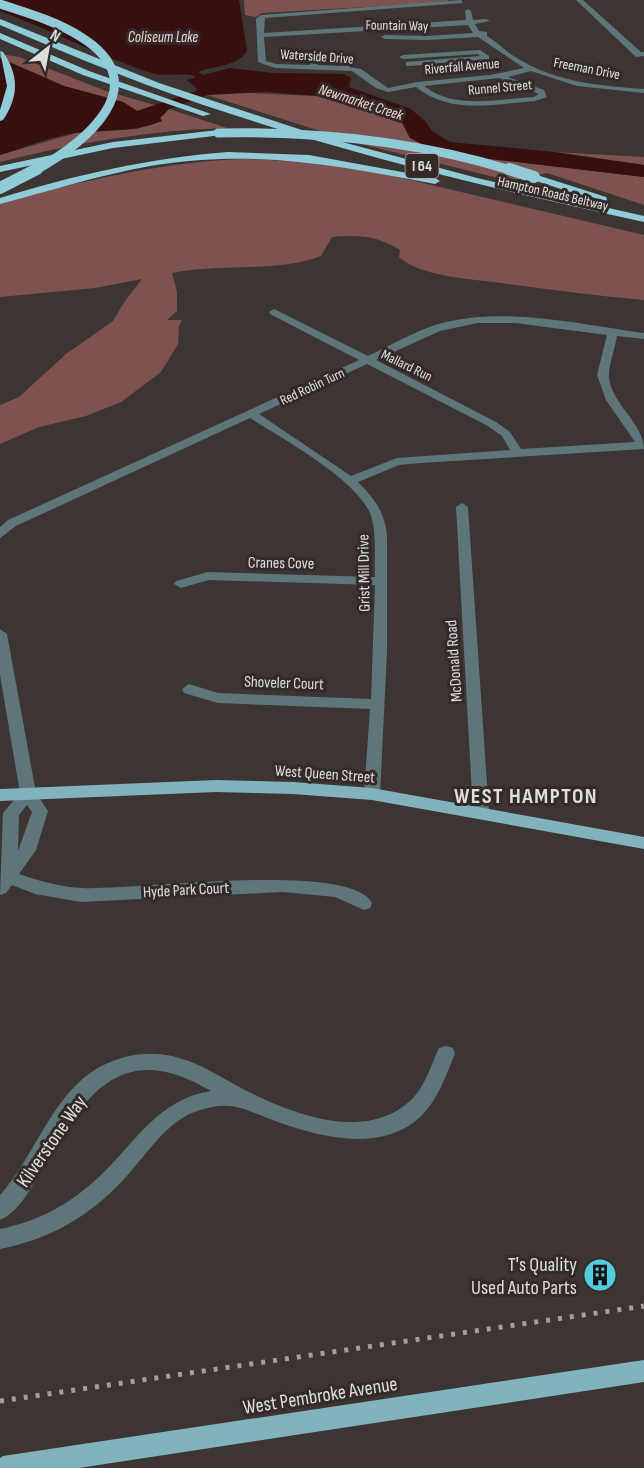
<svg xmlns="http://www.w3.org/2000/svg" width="644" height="1468" font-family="'Sofia Sans Condensed',sans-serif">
<rect width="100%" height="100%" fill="#3c3534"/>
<path fill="#7e534f" d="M244,0H448L450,2L262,13L256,17L245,15Z
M0,54L19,57L106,91L158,106L137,111L123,102L64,86L0,58Z
M230,92L334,97L368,103L399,117L410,138L424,145L490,159L644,177V205L547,173L510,181L361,144L207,95Z
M169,109L227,128C150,130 74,143 0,162V155L76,133L137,129L162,120L160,118Z
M554,152L644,157V165Z
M248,159L323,163L393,176L644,235V300C596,296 549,289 501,283C472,279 421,277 399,257L400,250C374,235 361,235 332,237L321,256C277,273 220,263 172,273L177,292V311L167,320H182L179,326L178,344L161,372L121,402L86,416L39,427L0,444V405L19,397L66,354L113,321L125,301L142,279L95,288L0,297V202C82,182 163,161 248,159Z"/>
<path fill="#360f0e" d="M0,0H239L247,50C241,66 212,66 198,72L203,75L230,68L273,73L344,74L351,78L349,87L411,109L426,122L432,131L450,142L554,152L644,165V177L490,159L424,145L410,138L399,117L368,103L334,97L266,92L207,95L169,109L160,118L162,121C134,133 105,129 75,133C50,137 25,147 0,155V58L64,86L123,102L137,111L196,91L197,89L187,80L196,77C189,72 163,77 151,73C99,56 51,30 0,11Z"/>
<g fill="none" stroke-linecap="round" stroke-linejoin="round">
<path fill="#5e767a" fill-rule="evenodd" d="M461,0L463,3L265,18L264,33L466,20L465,11L468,9L471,11L473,20L486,19L490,21L475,24L479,31L487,32V36C497,42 506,52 517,58C554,82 601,86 644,89V93L577,86L531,71L508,77L544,90L547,97L535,101C494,104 450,115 416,87L388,92L376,88L352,71L275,68L258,62L256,19L261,15ZM468,25L473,33L427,36L385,35L381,37L385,39L427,40L478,37L524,68L490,75L417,82L388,88L361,69L349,67L353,60C341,51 322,50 310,59V65L276,64L266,61L264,37ZM323,58H336L345,61L342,66L318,65V60ZM499,78L539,94L534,97C498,99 454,110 424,86Z
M576,0H583L641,52H644V56L636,57Z
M480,50L489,56V60L409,66H406V62L480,56L478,54L403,59L399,57L403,55Z
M274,309L368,356C389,346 412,333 435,325C501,305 577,324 644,333V339L617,336C615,348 610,361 609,373C607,401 644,422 644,449L420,463L399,465L358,482C375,499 386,514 387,538V652L380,794L378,798H366L364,794L370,709L218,703L184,693L182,689L189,684L218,693L371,699L375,585L209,580L181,588L174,584L176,581L208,572L375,577C374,557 377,535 371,516C360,481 281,438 250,418L16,526L0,538V527L8,520L359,360L270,314L269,312ZM478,323H515L607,335L597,375L606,400L635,442L521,449L510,432L496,422L376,360L440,331ZM367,364L488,426L502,436L510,450L397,458L351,476L259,414Z
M462,503L468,507L489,813L487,817H475L473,813L456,507Z
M0,629L7,634L36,793L48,811L36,850L19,874C39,881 61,887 82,888C130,891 350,860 372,903L370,908L364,910L335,897L283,892L81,902L35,894L12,885L6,893L0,895L3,813L20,793L0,675ZM27,805L32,812L18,851L19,815Z
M446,1046L453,1048L455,1054C447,1072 441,1091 429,1107C393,1155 325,1139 278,1122C246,1111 235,1099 200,1110C166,1120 147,1155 124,1179C89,1217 50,1239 0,1249V1229C40,1221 70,1204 100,1176C136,1142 158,1099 211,1091C119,1036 83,1098 41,1171C31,1188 19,1212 0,1220V1195C37,1155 54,1086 108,1063C131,1053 156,1051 179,1058C202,1064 220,1077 241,1088C289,1113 365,1144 411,1100C425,1087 431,1065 439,1048Z"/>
<path fill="#82b3bd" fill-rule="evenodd" d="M216,780L293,782L372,788L644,837V849L372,800L293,794L216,792L0,801V789Z
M644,1360V1382L79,1468H0V1458L3,1456Z"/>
<path fill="#90cbd7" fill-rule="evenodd" d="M0,19L159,83L320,136L481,179L644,216V222C506,192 369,159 234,115C154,90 77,58 0,25Z
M0,33L89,71L211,114L203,116L83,75L0,39Z
M0,51L3,52C19,75 19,96 3,120L0,121V110L7,86Z
M218,130L223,133L222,135L113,148L0,172V166L113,142Z
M228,152L309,155L435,178L440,181L435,184C335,165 253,149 150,166C99,175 50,191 0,204V198C75,175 149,158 228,152Z
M534,174L606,197L607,199L606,201H598L530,179L529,177Z"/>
<path stroke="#a49e9e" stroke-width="5" stroke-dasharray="4 8" stroke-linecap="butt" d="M0,1401L644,1306"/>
<path stroke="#90cbd7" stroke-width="9" d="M0,4C27,13 56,21 81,37C158,85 85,143 34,171
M218,133C319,131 417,141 513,171"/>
<path stroke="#90cbd7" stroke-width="12" d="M509,169L534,177
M0,188L37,169"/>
</g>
<defs>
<g id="building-disc" transform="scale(1.725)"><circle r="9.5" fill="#54cade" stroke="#322b2a"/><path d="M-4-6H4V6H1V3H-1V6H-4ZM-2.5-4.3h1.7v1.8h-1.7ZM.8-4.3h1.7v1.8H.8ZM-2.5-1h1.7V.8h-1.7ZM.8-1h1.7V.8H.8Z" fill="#111"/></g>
</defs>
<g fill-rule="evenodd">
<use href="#building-disc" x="600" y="1275"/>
</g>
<g text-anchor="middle" stroke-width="6" stroke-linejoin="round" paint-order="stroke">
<g font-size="14" fill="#e2dddd" stroke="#322b2a">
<text transform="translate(397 25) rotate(1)" y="5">Fountain Way</text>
<text transform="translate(317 56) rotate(4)" y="5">Waterside Drive</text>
<text transform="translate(462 66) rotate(-5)" y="5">Riverfall Avenue</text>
<text transform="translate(587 68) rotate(11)" y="5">Freeman Drive</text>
<text transform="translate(500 87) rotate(-5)" y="5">Runnel Street</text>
<text transform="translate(553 193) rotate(13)" y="5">Hampton Roads Beltway</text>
<text transform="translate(407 365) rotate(26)" y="5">Mallard Run</text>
<text transform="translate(312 386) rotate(-25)" y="5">Red Robin Turn</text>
</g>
<g font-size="15" font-style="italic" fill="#f5d5d1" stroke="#322b2a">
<text x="163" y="42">Coliseum Lake</text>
<text transform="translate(361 102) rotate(18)" y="5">Newmarket Creek</text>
</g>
<rect fill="#322b2a" stroke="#ada8a7" stroke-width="1.5" x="405.5" y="154" width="33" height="24" rx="4.5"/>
<g font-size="15" font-weight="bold" fill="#e2dddd">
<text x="422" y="171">I 64</text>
</g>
<g font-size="16" fill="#e2dddd" stroke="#322b2a">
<text transform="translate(281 562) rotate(1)" y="6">Cranes Cove</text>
<text transform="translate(363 573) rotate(-91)" y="6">Grist Mill Drive</text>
<text transform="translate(453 661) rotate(-94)" y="6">McDonald Road</text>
<text transform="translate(284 682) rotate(2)" y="6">Shoveler Court</text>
<text transform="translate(325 773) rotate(4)" y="6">West Queen Street</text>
<text transform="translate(186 889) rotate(-3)" y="6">Hyde Park Court</text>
</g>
<g font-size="20" fill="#e2dddd" stroke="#322b2a">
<text transform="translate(51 1141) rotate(-55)" y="7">Kilverstone Way</text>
<text transform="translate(320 1395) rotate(-9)" y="7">West Pembroke Avenue</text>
</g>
<g font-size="20" fill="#e2dddd" stroke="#322b2a" text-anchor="end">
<text x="577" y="1271">T's Quality<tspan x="577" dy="23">Used Auto Parts</tspan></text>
</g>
<g font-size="22" font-weight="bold" letter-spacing="1.5" fill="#e2dddd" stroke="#322b2a">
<text x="526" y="803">WEST HAMPTON</text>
</g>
</g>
<g transform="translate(48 48) rotate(31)" stroke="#322b2a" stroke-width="4.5" paint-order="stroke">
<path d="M0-4.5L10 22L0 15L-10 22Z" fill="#e2dddd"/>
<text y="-9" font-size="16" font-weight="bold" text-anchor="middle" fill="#e2dddd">N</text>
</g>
</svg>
